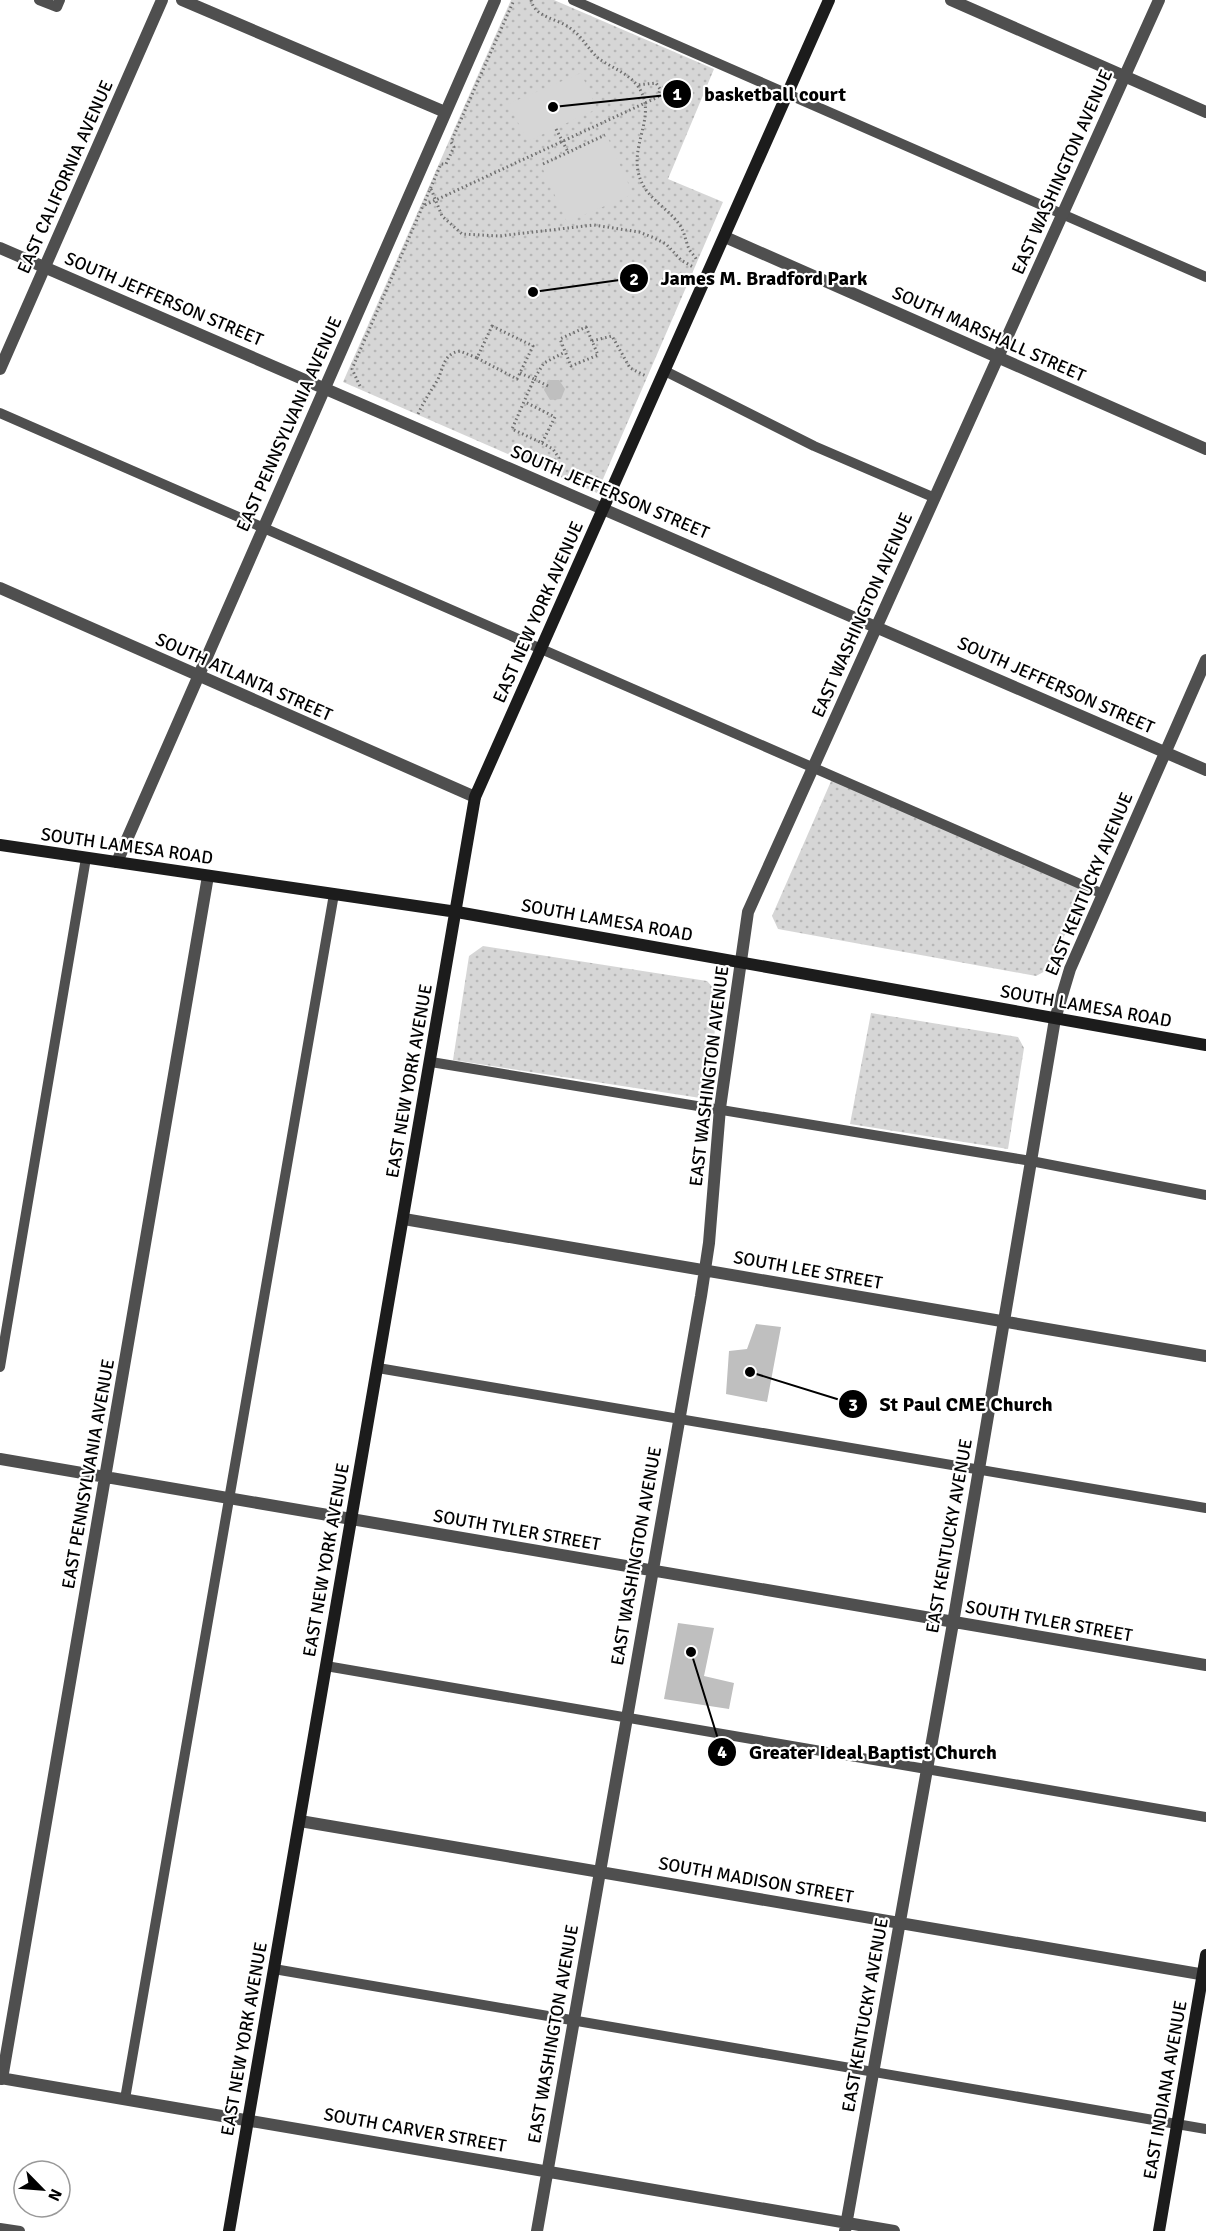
<svg xmlns="http://www.w3.org/2000/svg" width="1206" height="2231" font-family="Signika,sans-serif">
<defs>
<pattern id="grass-dots" width="8" height="8" patternUnits="userSpaceOnUse" patternTransform="scale(1.5)"><rect width="8" height="8" fill="#d6d6d6"/><path d="M2 2h.1M6 6h.1" fill="none" stroke="#b6b6b6" stroke-width="1.8" stroke-linecap="round"/></pattern>
</defs>
<rect width="100%" height="100%" fill="#fff"/>
<path fill="url(#grass-dots)" d="M511,0H554L714,69L668,179L723,202L597,493L343,382Z
M832,779L1085,891L1049,969L1036,976L778,929L772,916Z
M483,946L707,981L719,994L707,1099L453,1060L469,956Z
M871,1013L1018,1037L1024,1048L1008,1149L850,1124Z"/>
<path fill="#d6d6d6" d="M581,73L597,109L528,141L508,104Z
M607,136L633,194L567,222L542,167Z"/>
<path fill="#bfbfbf" d="M548,380H559L565,389L561,399L550,400L544,390Z
M756,1324L781,1327L767,1402L726,1394L729,1351L747,1349Z
M678,1623L714,1628L704,1676L734,1683L729,1709L664,1699Z"/>
<g fill="none" stroke-linecap="round" stroke-linejoin="round">
<path stroke="#717171" stroke-width="3" stroke-dasharray="1.5 3" stroke-linecap="butt" d="M531,0C535,18 557,18 570,28C582,36 588,49 598,58C610,67 626,72 636,84C659,111 632,140 638,171C643,197 665,205 679,224C685,232 685,240 689,249C691,253 695,256 696,259
M556,129L568,152
M543,164L605,135
M431,189L442,216L462,234L499,236L594,225L639,232L652,237L666,244L681,260L693,267
M425,205L658,97L660,89L656,83L637,85
M492,326L533,346L517,379L477,358Z
M586,327L598,355L571,366L560,339Z
M592,341L612,336L630,368L646,376
M520,373L534,379L512,429L542,443L555,417L525,402
M360,386L352,369L441,164H446L454,147L451,142L514,0
M548,386L534,379L544,363L565,352
M418,414C423,403 429,394 435,384C444,372 441,354 460,351L477,358
M542,443L553,449L559,458L554,472
M583,483L600,479"/>
<path stroke="#4f4f4f" stroke-width="10" d="M39,0L57,7L60,0
M573,0L1206,277
M665,371L814,446L935,498
M0,413L1103,894
M431,1062L1031,1161L1206,1195
M0,1367L86,858
M378,1368C653,1417 930,1459 1206,1508
M326,1666L1206,1817
M274,1969L1206,2129
M125,2099L334,894
M0,2228L20,2231"/>
<path stroke="#4f4f4f" stroke-width="12" d="M182,0L445,112
M951,0L1206,112
M725,237L1206,449
M0,248L1206,770
M0,369L162,0
M0,588L475,797
M117,862L495,0
M404,1219L1206,1356
M0,1459L1206,1665
M300,1821L1206,1975
M0,2078L894,2231
M2,2079L208,876
M537,2231L701,1296L709,1243L720,1108L748,912L1159,0
M845,2231L953,1623L1055,1019L1070,969L1206,660"/>
<path stroke="#1c1c1c" stroke-width="12" d="M0,845L457,912L1206,1045
M229,2231L475,797L829,0
M1159,2231L1206,1955"/>
</g>
<g text-anchor="middle" stroke-width="4.5" stroke-linejoin="round" paint-order="stroke">
<g font-size="18" fill="#000" stroke="#fff">
<text transform="translate(1062 172) rotate(-66)" y="6">EAST WASHINGTON AVENUE</text>
<text transform="translate(65 177) rotate(-66)" y="6">EAST CALIFORNIA AVENUE</text>
<text transform="translate(164 299) rotate(23)" y="6">SOUTH JEFFERSON STREET</text>
<text transform="translate(989 334) rotate(24)" y="6">SOUTH MARSHALL STREET</text>
<text transform="translate(289 424) rotate(-66)" y="6">EAST PENNSYLVANIA AVENUE</text>
<text transform="translate(610 492) rotate(23)" y="6">SOUTH JEFFERSON STREET</text>
<text transform="translate(538 612) rotate(-66)" y="6">EAST NEW YORK AVENUE</text>
<text transform="translate(862 615) rotate(-66)" y="6">EAST WASHINGTON AVENUE</text>
<text transform="translate(244 677) rotate(24)" y="6">SOUTH ATLANTA STREET</text>
<text transform="translate(1056 685) rotate(24)" y="6">SOUTH JEFFERSON STREET</text>
<text transform="translate(127 846) rotate(8)" y="6">SOUTH LAMESA ROAD</text>
<text transform="translate(1089 884) rotate(-67)" y="6">EAST KENTUCKY AVENUE</text>
<text transform="translate(607 920) rotate(10)" y="6">SOUTH LAMESA ROAD</text>
<text transform="translate(1086 1006) rotate(10)" y="6">SOUTH LAMESA ROAD</text>
<text transform="translate(709 1076) rotate(-83)" y="6">EAST WASHINGTON AVENUE</text>
<text transform="translate(409 1081) rotate(-80)" y="6">EAST NEW YORK AVENUE</text>
<text transform="translate(808 1270) rotate(10)" y="6">SOUTH LEE STREET</text>
<text transform="translate(88 1474) rotate(-80)" y="6">EAST PENNSYLVANIA AVENUE</text>
<text transform="translate(517 1530) rotate(10)" y="6">SOUTH TYLER STREET</text>
<text transform="translate(949 1536) rotate(-80)" y="6">EAST KENTUCKY AVENUE</text>
<text transform="translate(636 1556) rotate(-80)" y="6">EAST WASHINGTON AVENUE</text>
<text transform="translate(326 1560) rotate(-80)" y="6">EAST NEW YORK AVENUE</text>
<text transform="translate(1049 1621) rotate(10)" y="6">SOUTH TYLER STREET</text>
<text transform="translate(756 1880) rotate(10)" y="6">SOUTH MADISON STREET</text>
<text transform="translate(865 2015) rotate(-80)" y="6">EAST KENTUCKY AVENUE</text>
<text transform="translate(553 2034) rotate(-80)" y="6">EAST WASHINGTON AVENUE</text>
<text transform="translate(244 2039) rotate(-80)" y="6">EAST NEW YORK AVENUE</text>
<text transform="translate(1165 2090) rotate(-80)" y="6">EAST INDIANA AVENUE</text>
<text transform="translate(415 2130) rotate(10)" y="6">SOUTH CARVER STREET</text>
</g>
</g>
<path fill="none" stroke="#000" stroke-width="2" d="M553 107L677 94M533 292L634 278M750 1372L853 1404M691 1652L722 1752"/>
<g fill="#000" stroke="#fff" stroke-width="2">
<circle cx="553" cy="107" r="6"/>
<circle cx="533" cy="292" r="6"/>
<circle cx="750" cy="1372" r="6"/>
<circle cx="691" cy="1652" r="6"/>
<circle cx="677" cy="94" r="15"/>
<circle cx="634" cy="278" r="15"/>
<circle cx="853" cy="1404" r="15"/>
<circle cx="722" cy="1752" r="15"/>
</g>
<g font-size="18" text-anchor="middle" font-weight="bold" fill="#fff">
<text x="677" y="100">1</text>
<text x="634" y="285">2</text>
<text x="853" y="1411">3</text>
<text x="722" y="1758">4</text>
</g>
<g font-size="20" text-anchor="middle" font-weight="bold" fill="#000" stroke="#fff" stroke-width="4.5" stroke-linejoin="round" paint-order="stroke">
<text x="775" y="101">basketball court</text>
<text x="764" y="285">James M. Bradford Park</text>
<text x="966" y="1411">St Paul CME Church</text>
<text x="873" y="1759">Greater Ideal Baptist Church</text>
</g>
<g transform="translate(42 2189) rotate(115)"><circle r="28" fill="#ffffff" stroke="#999999" stroke-width="1.5"/>
<path d="M0-4.5L10 22L0 15L-10 22Z" fill="#000000"/>
<text y="-9" font-size="16" font-weight="bold" text-anchor="middle" fill="#000000">N</text>
</g>
</svg>
